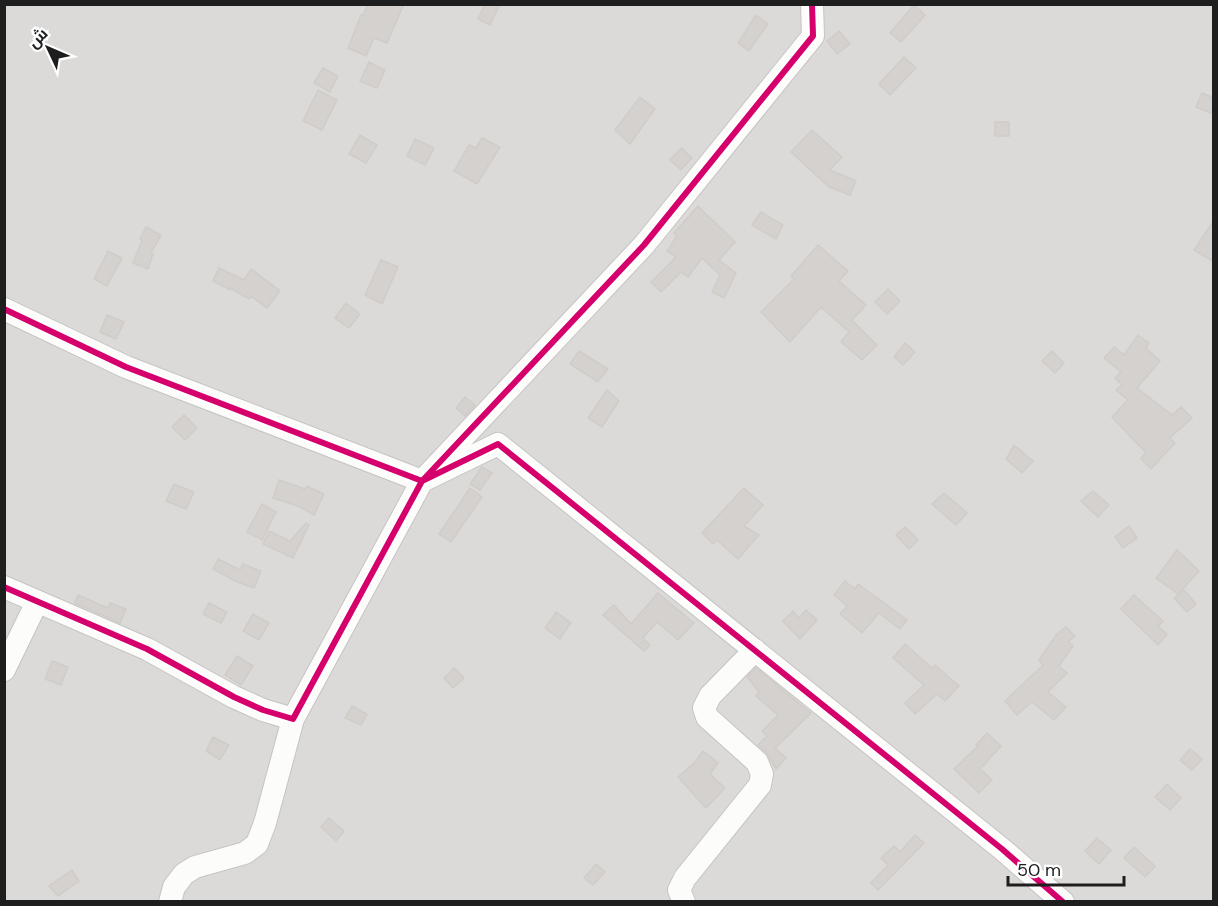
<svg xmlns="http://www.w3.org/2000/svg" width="1218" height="906" font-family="'DM Sans',Cairo,sans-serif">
<rect width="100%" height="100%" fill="#edebe7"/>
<path fill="#dcdad8" d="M5,5H1213V901H5Z"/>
<path fill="#d4d1ce" stroke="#d0ccc8" stroke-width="1.5" d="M368,4H404L387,43L374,38L366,56L348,48L361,15H363Z
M485,4H500L490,25L478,19Z
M914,5L925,15L901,42L890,33Z
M756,15L768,24L749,51L738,43Z
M839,31L850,44L837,54L827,41Z
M904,57L916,68L890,95L879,84Z
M369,62L385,70L377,88L360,81Z
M323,68L338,76L330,92L314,83Z
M318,90L337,100L322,130L303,121Z
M1202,93L1214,98V106L1211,113L1196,107Z
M640,97L655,109L630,144L615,130Z
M995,122H1009V136H995Z
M812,130L842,157L830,170L856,181L850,195L829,187L791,152Z
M360,135L377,145L366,163L349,154Z
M482,138L500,147L477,184L454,171L469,145L476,148Z
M415,139L434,148L425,165L407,156Z
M682,148L692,158L681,170L670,160Z
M698,206L735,242L719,260L736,273L724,298L712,292L720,275L702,258L688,277L681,272L661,292L651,282L676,257L667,251L677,236L674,233Z
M761,212L783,225L776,239L752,225Z
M1214,220V262L1194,250Z
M146,227L161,235L151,253L153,254L148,269L133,263L142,240L140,239Z
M818,245L848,271L839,281L866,305L852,320L877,345L862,360L841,342L849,332L821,307L790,342L761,312L794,279L791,276Z
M108,251L122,258L107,286L94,279Z
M381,260L398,267L382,304L365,295Z
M219,268L244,280L251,269L280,291L267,308L251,296L249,299L230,288V290L213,281Z
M888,289L900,301L887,314L875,302Z
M346,303L360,314L349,328L335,318Z
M107,315L124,322L116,339L100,332Z
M1138,335L1149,343L1146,348L1160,361L1137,388L1172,415L1181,407L1192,418L1170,438L1175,443L1151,469L1141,458L1146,453L1112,417L1128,400L1116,390L1122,385L1115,378L1121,372L1104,358L1114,347L1124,355Z
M905,343L915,352L903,365L894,357Z
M579,351L608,369L598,382L570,364Z
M1052,351L1064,363L1055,373L1042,361Z
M607,390L619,401L602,427L588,418Z
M465,397L475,405L465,416L456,408Z
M184,415L197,428L185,440L172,427Z
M1014,445L1033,461L1022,473L1006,459Z
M482,467L492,473L480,490L470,484Z
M279,480L305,489L307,486L324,494L314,515L298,506L273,498Z
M174,484L194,492L186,509L166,501Z
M470,488L482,497L451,542L439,534Z
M744,488L763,505L744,526L759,535L738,559L717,540L713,544L702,533Z
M1093,491L1109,505L1098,517L1081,501Z
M944,493L967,513L956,525L932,504Z
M262,504L276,512L262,540L247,532Z
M306,523L309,525L293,558L263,544L269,531L290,541Z
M1129,526L1137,538L1123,548L1115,537Z
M905,527L918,540L909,549L896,535Z
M1177,550L1199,571L1178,594L1156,578Z
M218,559L240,570L243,564L261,571L254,588L237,582L213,569Z
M845,581L855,589L858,584L907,620L900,629L879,613L862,633L840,614L847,606L834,595Z
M1184,590L1196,604L1187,612L1174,598Z
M658,593L694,623L678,640L657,622L643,638L650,645L644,651L603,615L614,605L631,624Z
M78,595L108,608L110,603L126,609L120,623L75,603Z
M1134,595L1163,621L1158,626L1167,634L1158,645L1121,609Z
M209,603L227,612L221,623L203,614Z
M806,610L817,620L800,639L783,621L793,611L799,618Z
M556,612L571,623L560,639L545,628Z
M253,614L269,623L259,640L243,631Z
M1066,627L1075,636L1068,642L1073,646L1059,666L1067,673L1048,692L1066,707L1054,720L1032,702L1017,715L1005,701L1043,665L1039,660L1057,634Z
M905,644L932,668L935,665L959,686L945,701L937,694L915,714L905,703L924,685L893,658Z
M237,656L253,666L241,685L225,675Z
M52,661L68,667L61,685L45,679Z
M454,668L464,678L453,688L444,678Z
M756,668L811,713L775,748L786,758L776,769L766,752L758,745L767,736L762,731L778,715L756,696L759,692L747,677Z
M352,706L367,714L361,725L345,718Z
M987,733L1001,746L980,769L992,780L979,793L954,769L978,746L976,745Z
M213,737L229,745L220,760L206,751Z
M1190,749L1202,759L1192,770L1180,760Z
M703,751L718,763L710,774L725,788L706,808L678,777L695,762Z
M1167,784L1181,798L1170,810L1155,797Z
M329,818L344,831L336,841L321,827Z
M915,835L924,843L878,890L871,883L888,865L881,858L894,846L900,852Z
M1097,838L1111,850L1099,864L1085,851Z
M1134,847L1155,866L1145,877L1124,858Z
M596,864L605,872L593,885L584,878Z
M72,870L79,881L58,896L49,886Z"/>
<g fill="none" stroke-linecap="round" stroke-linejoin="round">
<g stroke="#c5c4c3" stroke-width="24">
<path id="minor" d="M4,309L126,367L422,481L498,444L1002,849L1063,902
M4,587L147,649L234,697L263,710L293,719L422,481L644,245L813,36L812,4
M4,670L37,602
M170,902L174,887L184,874L195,867L245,853L257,844L265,823L293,719
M684,902L679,890L685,878L760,785L762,774L757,762L707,717L704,708L710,696L755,650"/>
</g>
<use href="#minor" stroke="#fcfcfb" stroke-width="22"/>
<g stroke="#fff" stroke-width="10">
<path id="cycleway" d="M4,309L126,367L422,481L498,444L1002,849L1063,902
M4,587L147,649L234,697L263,710L293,719L422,481L644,245L813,36L812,4"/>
</g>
<use href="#cycleway" stroke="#d6006c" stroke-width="6"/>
</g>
<rect width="1218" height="906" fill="none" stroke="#1e1e1e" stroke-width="12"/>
<g transform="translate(48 48) rotate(314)" stroke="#ffffff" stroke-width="4.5" paint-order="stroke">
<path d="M0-4.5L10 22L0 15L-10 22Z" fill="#1e1e1e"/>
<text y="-9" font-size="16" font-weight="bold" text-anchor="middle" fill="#1e1e1e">ش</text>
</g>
<path d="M1008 876v9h116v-9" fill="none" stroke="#1e1e1e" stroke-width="3"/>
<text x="1017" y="876" font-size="18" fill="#1e1e1e" stroke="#ffffff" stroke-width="4.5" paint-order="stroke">50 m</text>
</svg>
